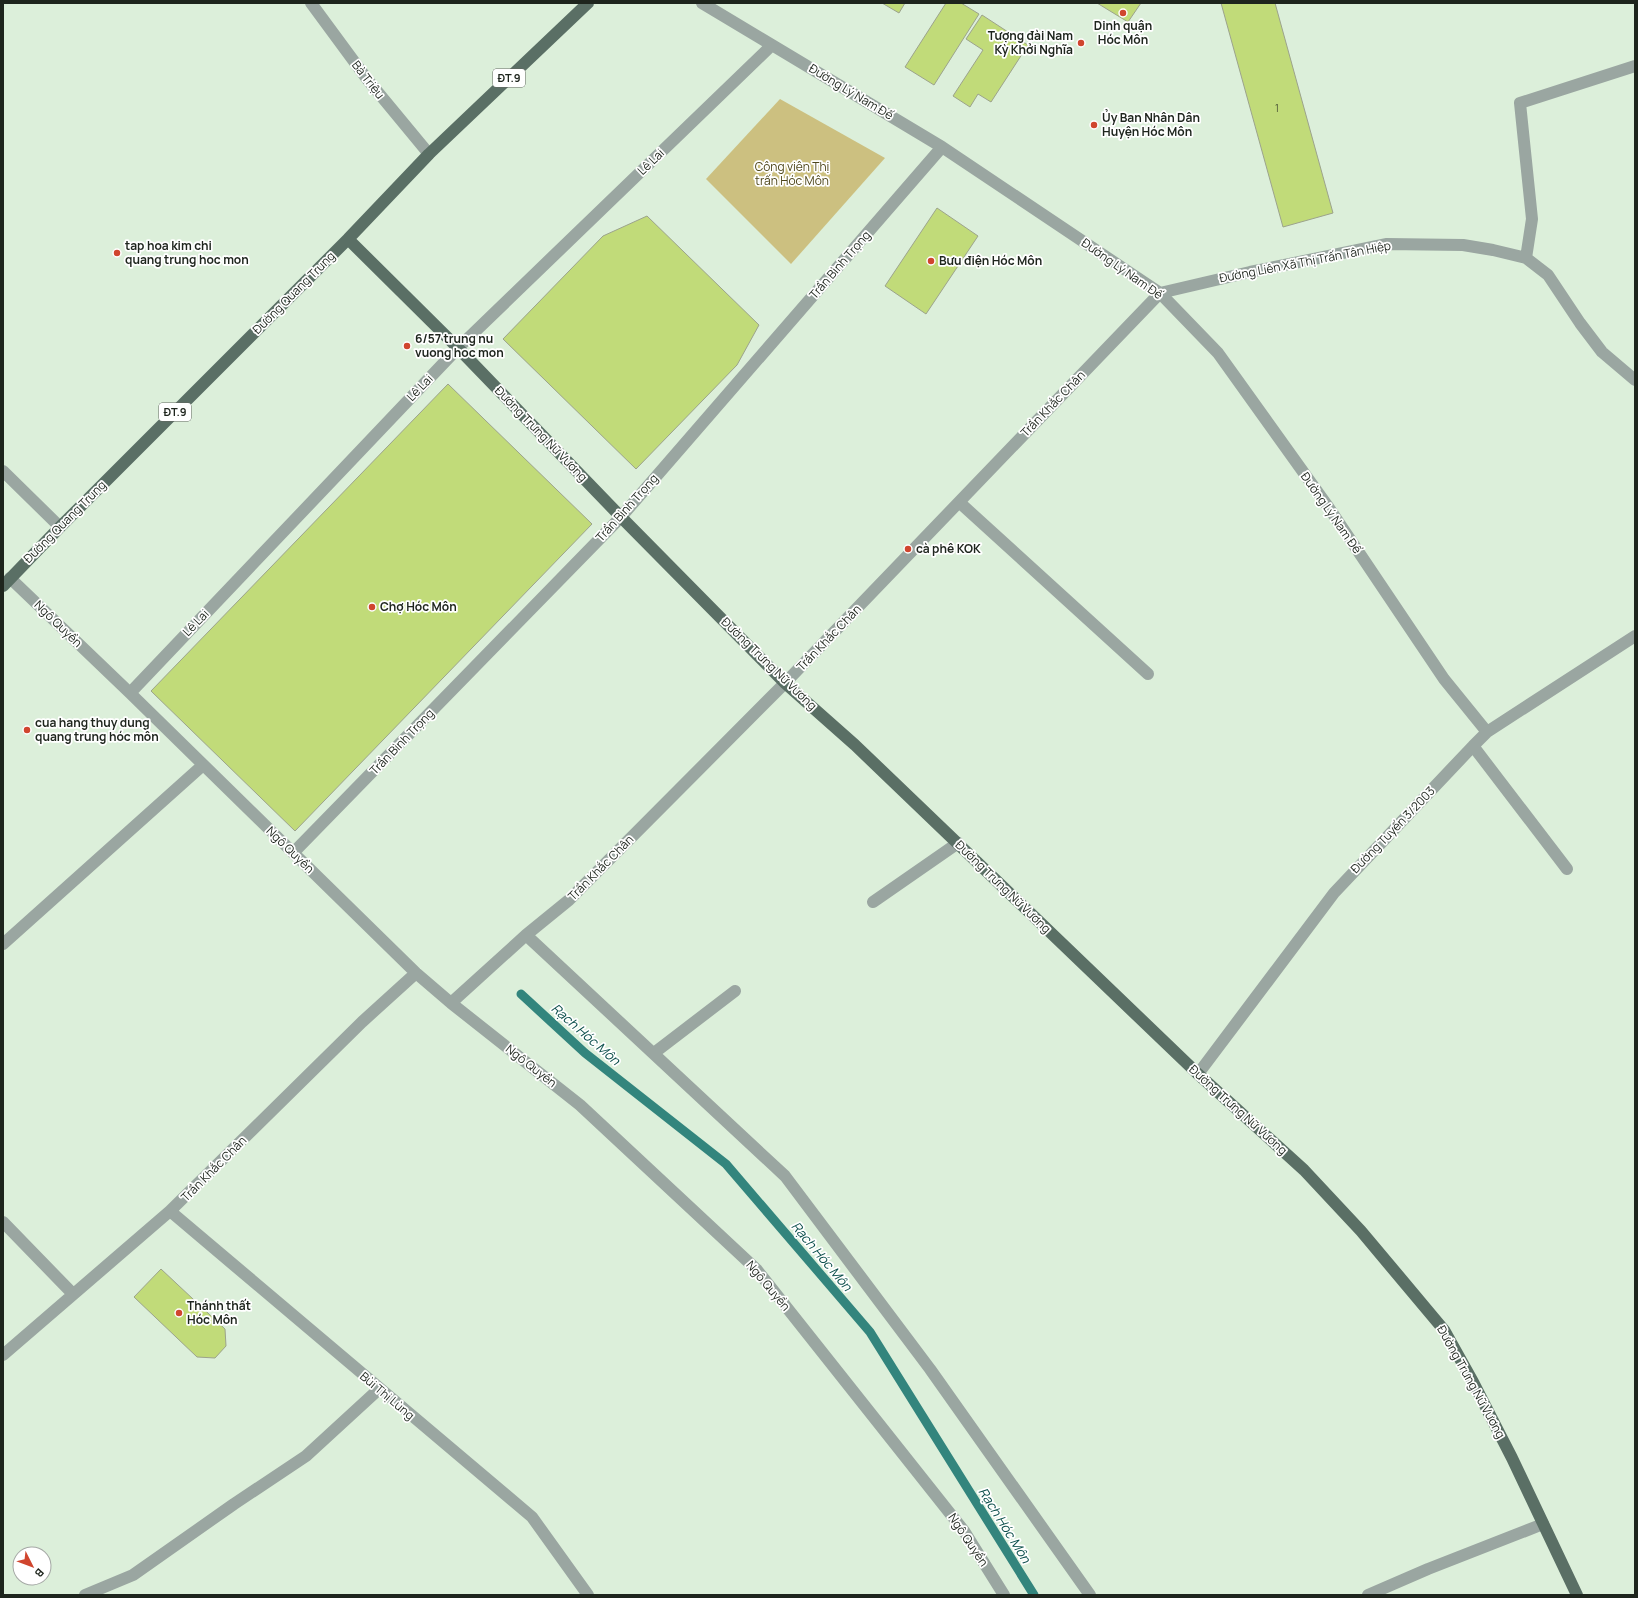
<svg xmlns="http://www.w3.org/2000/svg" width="1638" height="1598" font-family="Manrope,sans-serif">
<rect width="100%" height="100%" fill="#dcefda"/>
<path fill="#ccc080" d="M780,99L885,158L791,264L706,179Z"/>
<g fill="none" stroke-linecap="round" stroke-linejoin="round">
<path stroke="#33857d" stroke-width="9" d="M521,994L585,1053L726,1164L870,1332L1034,1595"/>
</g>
<path fill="#c1db79" stroke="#9ca38c" d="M882,3H905L899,13Z
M946,3H961L979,14L934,85L905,67Z
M1097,3H1141L1128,22Z
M1221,3H1275L1333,213L1283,227Z
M982,15L1028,45L991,102L978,94L970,107L953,96L983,50L966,39Z
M937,208L978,236L926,314L885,286Z
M647,216L759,325L737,365L636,469L503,339L603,236Z
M448,384L592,524L295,831L151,691Z
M161,1269L225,1329L226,1346L215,1358L197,1357L134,1297Z"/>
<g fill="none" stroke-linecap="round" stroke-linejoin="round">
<path stroke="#9aa6a1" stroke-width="12" d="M311,3L367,79L429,154
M702,3L942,147L1160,293L1218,353L1329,508L1444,679L1487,732
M1526,258L1532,219L1520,103L1635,66
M1160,293L1250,272L1387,244L1463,245L1493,250L1526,258L1548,275L1580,323L1602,352L1635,380
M3,471L60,527
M959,502L1148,674
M10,578L130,693L416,973L451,1003L580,1105L757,1270L964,1531L1004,1595
M130,693L458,348L772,45
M1473,746L1567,869
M293,853L621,517L942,147
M873,902L958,843
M526,935L785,1176L930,1369L1090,1595
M3,944L203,765
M451,1003L526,935L569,900L785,683L1160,293
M654,1053L735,991
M1198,1074L1334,893L1473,746L1487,732L1635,636
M170,1211L532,1517L588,1595
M3,1222L73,1294
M3,1355L170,1211L362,1022L416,973
M85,1595L133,1575L234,1504L306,1456L379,1389
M1368,1595L1428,1569L1543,1524"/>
<path stroke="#5a6f65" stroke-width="12" d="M348,239L458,348L621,517L785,683L855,745L1198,1074L1304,1170L1361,1231L1444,1330L1473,1382L1512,1458L1577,1595
M3,586L60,527L348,239L429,154L588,3"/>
</g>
<g fill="#d0452e" stroke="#fff" stroke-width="1.5">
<circle cx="1123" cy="13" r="4"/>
<circle cx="1081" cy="43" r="4"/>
<circle cx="1094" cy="125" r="4"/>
<circle cx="117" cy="253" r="4"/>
<circle cx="931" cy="261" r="4"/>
<circle cx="407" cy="346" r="4"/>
<circle cx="908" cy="549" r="4"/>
<circle cx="372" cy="607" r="4"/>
<circle cx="27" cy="730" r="4"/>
<circle cx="179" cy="1313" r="4"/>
</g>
<g text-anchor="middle" stroke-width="3.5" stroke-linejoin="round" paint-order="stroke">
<g font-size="10" fill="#475234">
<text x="1277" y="112">1</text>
</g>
<g fill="#fff" stroke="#626661" stroke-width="1">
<rect x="493" y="69" width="32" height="18" rx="3"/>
<rect x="159" y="403" width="32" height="18" rx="3"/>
</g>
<g font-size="11" font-weight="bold" fill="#1e251d">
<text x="509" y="82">ĐT.9</text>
<text x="175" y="416">ĐT.9</text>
</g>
<g font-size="12" font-weight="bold" fill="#1e251d" stroke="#fff" text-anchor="start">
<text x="1123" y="30" text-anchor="middle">Dinh quận<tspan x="1123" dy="14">Hóc Môn</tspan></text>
<text x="1073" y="40" text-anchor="end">Tượng đài Nam<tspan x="1073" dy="14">Kỳ Khởi Nghĩa</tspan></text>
<text x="1102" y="122">Ủy Ban Nhân Dân<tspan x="1102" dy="14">Huyện Hóc Môn</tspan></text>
<text x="125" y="250">tap hoa kim chi<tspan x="125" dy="14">quang trung hoc mon</tspan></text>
<text x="939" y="265">Bưu điện Hóc Môn</text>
<text x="415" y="343">6/57 trung nu<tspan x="415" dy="14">vuong hoc mon</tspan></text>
<text x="916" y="553">cà phê KOK</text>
<text x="380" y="611">Chợ Hóc Môn</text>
<text x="35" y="727">cua hang thuy dung<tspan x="35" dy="14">quang trung hóc môn</tspan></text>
<text x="187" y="1310">Thánh thất<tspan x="187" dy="14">Hóc Môn</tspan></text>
</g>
<g font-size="12" fill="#1e251d" stroke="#fff">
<text transform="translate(368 80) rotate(52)" y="4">Bà Triệu</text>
<text transform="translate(851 92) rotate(31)" y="4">Đường Lý Nam Đế</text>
<text transform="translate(651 162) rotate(-44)" y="4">Lê Lai</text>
<text transform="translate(1305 262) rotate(-11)" y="4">Đường Liên Xã Thị Trấn Tân Hiệp</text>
<text transform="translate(840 265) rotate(-49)" y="4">Trần Bình Trọng</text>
<text transform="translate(1122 269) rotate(35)" y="4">Đường Lý Nam Đế</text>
<text transform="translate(294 293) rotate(-45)" y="4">Đường Quang Trung</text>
<text transform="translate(420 388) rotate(-46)" y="4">Lê Lai</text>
<text transform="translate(1053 404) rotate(-46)" y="4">Trần Khắc Chân</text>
<text transform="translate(541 434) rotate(46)" y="4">Đường Trưng Nữ Vương</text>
<text transform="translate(627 508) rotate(-48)" y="4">Trần Bình Trọng</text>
<text transform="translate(1331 513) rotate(55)" y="4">Đường Lý Nam Đế</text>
<text transform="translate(65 522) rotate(-45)" y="4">Đường Quang Trung</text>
<text transform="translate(196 623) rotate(-46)" y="4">Lê Lai</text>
<text transform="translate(58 624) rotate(44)" y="4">Ngô Quyền</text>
<text transform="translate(829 638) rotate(-46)" y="4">Trần Khắc Chân</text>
<text transform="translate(769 664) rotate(44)" y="4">Đường Trưng Nữ Vương</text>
<text transform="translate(402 742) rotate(-46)" y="4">Trần Bình Trọng</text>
<text transform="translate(1393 830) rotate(-46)" y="4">Đường Tuyến 3/2003</text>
<text transform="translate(290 850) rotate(44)" y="4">Ngô Quyền</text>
<text transform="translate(601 868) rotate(-45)" y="4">Trần Khắc Chân</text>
<text transform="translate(1003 887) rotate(44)" y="4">Đường Trưng Nữ Vương</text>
<text transform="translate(531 1066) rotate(38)" y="4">Ngô Quyền</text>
<text transform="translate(1238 1110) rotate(42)" y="4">Đường Trưng Nữ Vương</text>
<text transform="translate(214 1169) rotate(-45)" y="4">Trần Khắc Chân</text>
<text transform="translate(768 1286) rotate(50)" y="4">Ngô Quyền</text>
<text transform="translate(1471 1382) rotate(61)" y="4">Đường Trưng Nữ Vương</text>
<text transform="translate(387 1396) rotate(40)" y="4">Bùi Thị Lùng</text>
<text transform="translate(968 1540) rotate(56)" y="4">Ngô Quyền</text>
</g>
<g font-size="12" fill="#4e471b" stroke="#fff">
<text x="792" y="171">Công viên Thị<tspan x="792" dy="14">trấn Hóc Môn</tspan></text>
</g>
<g font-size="13" font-style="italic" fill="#0c4f4b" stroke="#fff">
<text transform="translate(586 1034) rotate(41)" y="5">Rạch Hóc Môn</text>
<text transform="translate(822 1256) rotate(50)" y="5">Rạch Hóc Môn</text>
<text transform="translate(1005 1525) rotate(58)" y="5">Rạch Hóc Môn</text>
</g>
</g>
<rect width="1638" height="1598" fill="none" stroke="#1e251d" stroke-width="8"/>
<g transform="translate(32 1566) rotate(132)"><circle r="19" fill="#ffffff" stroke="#a5a8a5"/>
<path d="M0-3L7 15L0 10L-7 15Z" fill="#d0452e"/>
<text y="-6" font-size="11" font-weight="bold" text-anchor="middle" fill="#1e251d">B</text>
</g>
</svg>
